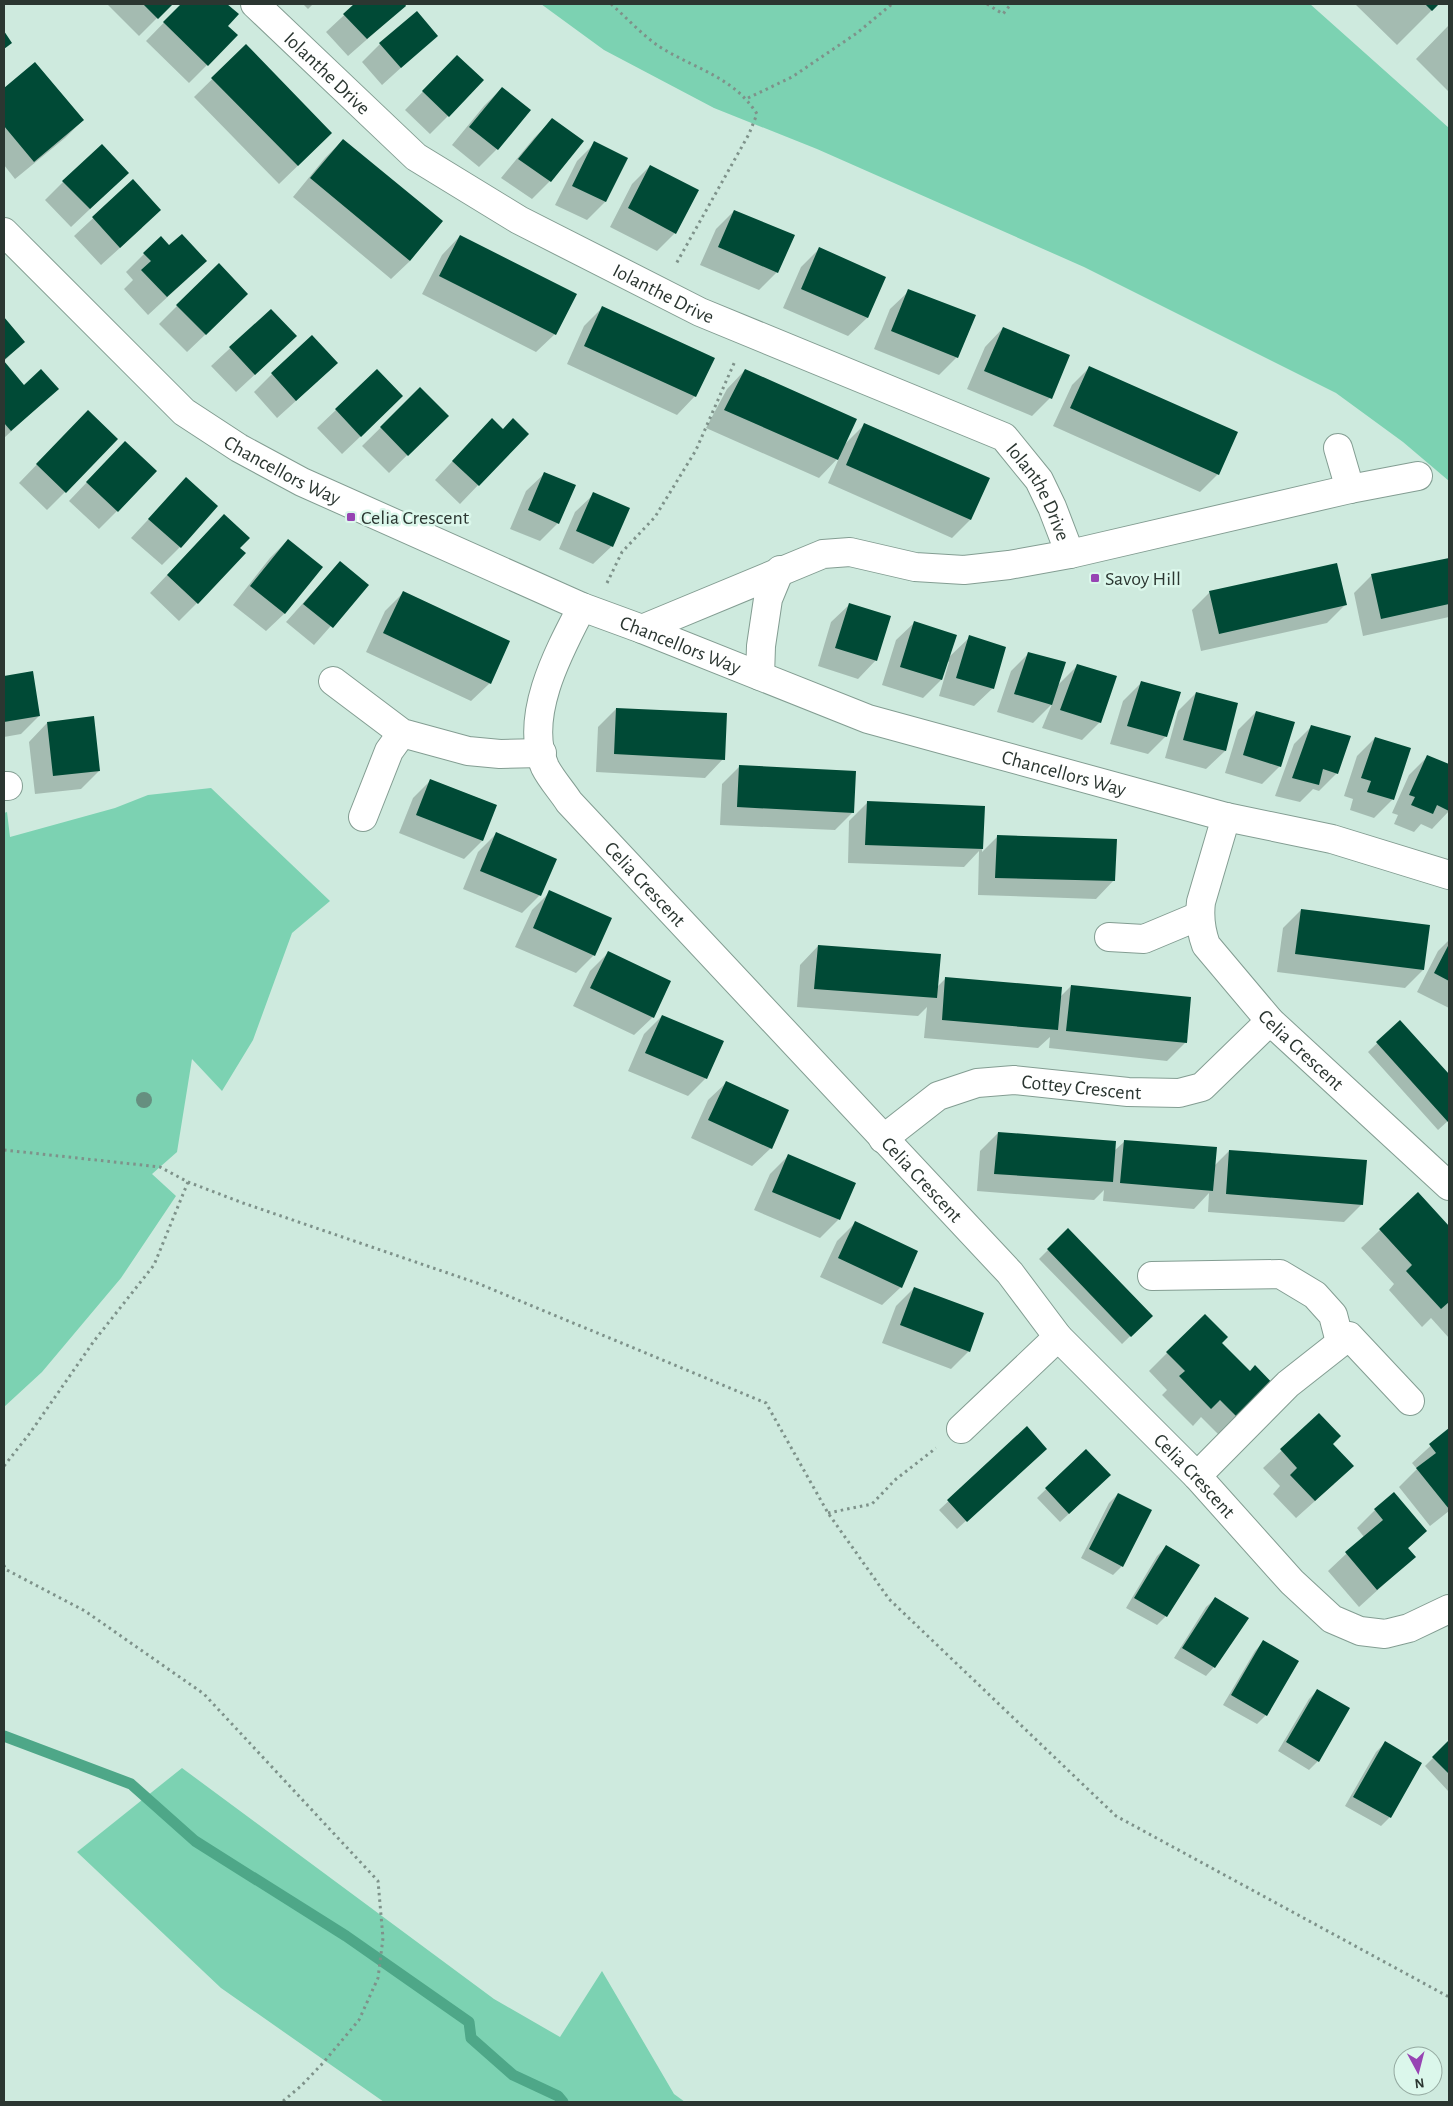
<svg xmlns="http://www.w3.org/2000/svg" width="1453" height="2106" font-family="'Alegreya Sans',sans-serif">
<rect width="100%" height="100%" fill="#ceeade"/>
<path fill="#7cd2b2" d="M541,4H1310L1449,128V481L1403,442L1336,393L1084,267L817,149L714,108L604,50Z
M211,788L330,901L292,933L253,1040L222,1091L192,1059L177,1152L152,1174L176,1196L121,1278L42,1372L4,1407V813L7,812L10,837L115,808L148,795Z
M182,1768L494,1999L560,2037L602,1971L674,2094L685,2102H384L221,1988L77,1852Z"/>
<path fill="#0003" d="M107,4H171L139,36Z
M182,4H226L237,14L226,26L207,65L189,83L146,41Z
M303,4H313L308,9Z
M356,4H403L405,6L348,56L326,32Z
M1355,4H1438L1397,45Z
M1449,25V92L1416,59Z
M436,36L382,85L362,62L380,44Z
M246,46L313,151L279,184L194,97Z
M35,63L83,120L65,138L15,179L4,165V90Z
M439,75L448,116L430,134L405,110Z
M502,88L497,149L479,167L452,145L484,106Z
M552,120L550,181L532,199L501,178L534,138Z
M343,140L410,261L391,279L293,197L325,158Z
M595,143L626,158L605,202L587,220L555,205L577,161Z
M650,166L675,233L657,251L610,227L632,184Z
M133,181L142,228L101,265L74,236Z
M63,182L109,191L71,227L45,200Z
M734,211L777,272L759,290L700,265L716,229Z
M460,236L555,334L536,352L422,294L442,255Z
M169,247L187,279L148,315L124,289L133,280L126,272L144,254Z
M819,249L884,278L867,318L848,336L783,308L801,267Z
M909,291L957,357L939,375L874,349L890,309Z
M177,306L229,312L187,352L159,324Z
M602,308L695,396L677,415L567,364L584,326Z
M271,310L277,354L236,392L211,366Z
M4,319L24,342L4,361Z
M1003,328L1050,398L1032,416L967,389L985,347Z
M4,363L24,386L57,389L4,438Z
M1090,367L1218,474L1200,492L1053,426L1072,385Z
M745,370L843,446L864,425L988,479L970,520L952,538L828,483L840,456L819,478L706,428L727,389Z
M377,371L384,414L342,454L317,428Z
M272,374L318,381L277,418L254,392Z
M420,389L447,416L389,473L362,446Z
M70,430L65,492L47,510L19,483Z
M503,430L527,434L460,504L435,480L474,438Z
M107,461L117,511L99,529L69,501Z
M545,473L558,523L540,541L510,529L526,491Z
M186,479L180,547L162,565L131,538Z
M594,494L612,546L593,564L559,549L575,512Z
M206,534L238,548L197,603L179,621L150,593Z
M288,540L285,613L266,631L233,605L270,558Z
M1449,559V617L1363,636L1354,593L1372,575Z
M340,562L367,585L314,645L286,622Z
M1210,592L1345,605L1327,623L1201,651L1192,610Z
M403,593L490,683L471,701L366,652L385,611Z
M850,604L876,660L858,679L818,666L831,622Z
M915,622L948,658L970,637L993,688L974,706L939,696L949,662L947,661L941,680L923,698L882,685L896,640Z
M1029,653L1057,686L1077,666L1100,722L1082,740L1042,728L1052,704L1033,723L997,712L1011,671Z
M32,672L39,716L21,734L4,737V677Z
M1142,682L1166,736L1148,754L1110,744L1123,701Z
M1196,693L1225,751L1206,769L1165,758L1178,711Z
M616,709L723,759L705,778L596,772L598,727Z
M1256,712L1280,766L1262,784L1225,773L1238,730Z
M47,723L99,771L81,789L35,794L29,742Z
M1312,726L1337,773L1319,791L1313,789L1300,802L1275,796L1294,744Z
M1375,738L1409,749L1392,800L1374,818L1350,810L1353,799L1344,796L1357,756Z
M1427,757L1449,766V811L1432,829L1421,824L1414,832L1394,824L1398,815L1392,813L1409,775Z
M740,766L853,812L835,830L720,825L722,784Z
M431,780L496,805L482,841L464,859L399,833L413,798Z
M867,803L983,807L982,852L997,837L1114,880L1096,899L978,895L979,851L964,867L848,863L849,821Z
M496,834L540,895L522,913L463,889L478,852Z
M550,892L594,955L576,973L515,947L532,910Z
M1301,910L1428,926L1423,970L1405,988L1277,972L1283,928Z
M1449,940V1008L1417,992L1438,951Z
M818,946L937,987L946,978L1059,998L1071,986L1186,1042L1167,1061L1049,1048L1050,1037L1038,1048L924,1038L927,1007L918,1016L797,1007L800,965Z
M608,953L653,1017L634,1035L573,1006L590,971Z
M662,1016L706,1078L688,1096L628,1071L644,1034Z
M1400,1021L1449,1076V1120L1438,1130L1368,1052Z
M727,1082L771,1148L752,1166L691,1138L708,1100Z
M998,1133L1114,1151L1125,1141L1214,1166L1229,1151L1362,1204L1344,1222L1208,1212L1209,1193L1194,1209L1103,1201L1104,1190L1094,1200L977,1191L980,1151Z
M788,1156L854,1183L838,1220L820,1238L754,1210L770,1174Z
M1418,1194L1449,1228V1338L1431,1318L1422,1327L1389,1290L1394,1284L1361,1248Z
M855,1223L901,1287L882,1305L820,1277L837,1241Z
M1068,1230L1151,1316L1122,1344L1039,1259Z
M914,1288L969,1351L951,1369L882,1343L896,1306Z
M1205,1315L1220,1343L1249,1373L1273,1386L1221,1437L1201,1417L1193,1426L1162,1395L1167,1390L1149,1371Z
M1319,1415L1331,1444L1334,1484L1296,1518L1273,1494L1280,1486L1263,1468Z
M1027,1428L1037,1457L957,1529L939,1510Z
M1449,1429V1511L1430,1526L1399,1487L1417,1469L1412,1463Z
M1086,1450L1101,1484L1060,1522L1037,1498Z
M1118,1494L1122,1566L1113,1575L1081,1558L1109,1503Z
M1375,1510L1426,1530L1407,1549L1414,1557L1359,1607L1328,1571L1364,1537L1357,1528Z
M1166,1547V1616L1157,1625L1126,1608L1157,1556Z
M1215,1599L1214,1667L1206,1676L1174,1658L1206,1607Z
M1263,1642L1266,1715L1257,1724L1223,1705L1255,1651Z
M1317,1691L1318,1761L1309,1770L1278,1751L1309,1699Z
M1449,1742V1792L1425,1766Z
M1385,1743L1390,1817L1381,1826L1345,1806L1376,1752Z"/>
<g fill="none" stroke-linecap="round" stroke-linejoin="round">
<path stroke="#4ea788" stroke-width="11" d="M4,1736L131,1784L195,1841L346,1936L469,2022L471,2038L513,2075L558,2096L563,2102"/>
</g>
<path fill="#004a36" d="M143,4H173L158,19Z
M181,4H227L239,14L228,26L238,35L208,66L163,22Z
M354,4H405L406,6L367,39L343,14Z
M1425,4H1439L1432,11Z
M417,11L438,36L401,68L379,43Z
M4,31L12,43L4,49Z
M246,44L332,133L298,166L211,78Z
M457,55L484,80L449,117L422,91Z
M35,62L84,120L34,162L4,126V88Z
M502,87L531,110L498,150L469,127Z
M552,118L584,141L551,182L518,159Z
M343,139L443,221L410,261L310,178Z
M594,141L628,158L606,202L572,186Z
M102,144L129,173L90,209L62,181Z
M650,165L699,190L676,234L628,208Z
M133,179L161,210L120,248L92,217Z
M734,210L795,235L778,273L718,247Z
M182,234L207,261L167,297L141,270L151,261L143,253L161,236L169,245Z
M460,235L577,294L556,335L439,276Z
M819,247L886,277L868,318L801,289Z
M219,263L248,294L206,335L176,305Z
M908,289L976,315L958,358L891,331Z
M602,306L715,358L696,397L584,346Z
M271,309L297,336L255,375L229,347Z
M4,317L25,342L4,360Z
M1003,327L1070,355L1052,399L984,371Z
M312,335L338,363L296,401L271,373Z
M4,361L24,385L41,369L59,389L11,431L4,423Z
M1089,366L1238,432L1219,475L1070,408Z
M377,369L403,396L361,437L335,409Z
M745,369L857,419L838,460L724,410Z
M420,387L449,416L408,456L380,427Z
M88,410L118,439L66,493L36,464Z
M492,418L503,429L513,418L529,434L479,486L452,461Z
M864,423L990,478L971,520L846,465Z
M125,441L157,471L118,512L86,482Z
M544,472L576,485L559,524L528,510Z
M186,477L218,506L181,548L148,519Z
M593,492L630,508L613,547L576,531Z
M224,514L250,538L240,548L246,553L198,604L167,575Z
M288,539L323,567L285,614L250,586Z
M1449,558V604L1381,619L1371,574Z
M340,561L369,585L333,628L303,604Z
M1337,563L1347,605L1219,634L1209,591Z
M403,591L510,641L491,684L383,633Z
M849,603L891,616L877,661L835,648Z
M914,621L957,635L942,680L900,667Z
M969,635L1006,647L994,689L956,678Z
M1028,652L1066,662L1052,705L1014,694Z
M1077,664L1117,676L1101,723L1060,710Z
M33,671L40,716L4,722V676Z
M1141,681L1181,692L1167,737L1127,726Z
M1196,692L1238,703L1226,751L1183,740Z
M616,708L727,713L725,760L614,754Z
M1256,711L1295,722L1281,767L1243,755Z
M94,716L100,771L53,776L47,722Z
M1311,725L1351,736L1338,774L1323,769L1319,785L1292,778Z
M1375,737L1411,748L1394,800L1367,792L1371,781L1361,778Z
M1427,755L1449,764V811L1437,805L1433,814L1411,805L1415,797L1409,795Z
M739,765L856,771L854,813L737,807Z
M430,779L497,805L483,841L416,815Z
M867,801L985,806L983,849L865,845Z
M496,832L557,859L541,896L480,871Z
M997,835L1117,839L1115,881L995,878Z
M549,890L612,918L595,956L533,928Z
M1301,909L1430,925L1424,970L1295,954Z
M1449,944V981L1434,973Z
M818,945L941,954L937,998L814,989Z
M608,951L671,981L654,1018L590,988Z
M945,977L1062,987L1058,1030L942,1020Z
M1071,985L1191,997L1187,1043L1066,1031Z
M662,1015L724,1041L707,1079L645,1053Z
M1400,1020L1449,1074V1121L1448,1122L1376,1042Z
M726,1081L789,1110L772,1149L708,1120Z
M998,1132L1116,1141L1113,1182L994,1174Z
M1124,1140L1217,1147L1213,1191L1120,1183Z
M1229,1150L1367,1160L1363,1205L1226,1194Z
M788,1154L856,1183L840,1220L772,1192Z
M1418,1192L1449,1226V1302L1441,1309L1406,1271L1412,1265L1379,1229Z
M855,1221L918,1251L902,1288L838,1258Z
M1068,1228L1153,1316L1131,1337L1047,1249Z
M914,1287L984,1313L970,1352L900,1325Z
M1205,1314L1228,1337L1222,1343L1250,1371L1255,1365L1275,1386L1240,1420L1220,1400L1211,1409L1179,1376L1185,1371L1166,1352Z
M1319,1413L1341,1436L1333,1444L1354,1466L1315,1501L1290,1475L1297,1468L1280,1449Z
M1027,1426L1047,1449L967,1522L947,1500Z
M1449,1428V1509L1416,1468L1436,1453L1429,1444Z
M1086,1449L1111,1475L1069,1514L1045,1488Z
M1394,1492L1427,1531L1408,1548L1416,1557L1377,1590L1345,1552L1383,1520L1374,1509Z
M1118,1493L1152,1510L1123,1567L1089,1549Z
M1166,1545L1200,1565L1167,1617L1134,1598Z
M1215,1597L1249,1618L1215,1668L1182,1648Z
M1263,1640L1299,1661L1267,1716L1231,1695Z
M1317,1689L1350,1708L1319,1762L1286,1742Z
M1449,1740V1774L1432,1757Z
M1385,1741L1422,1763L1391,1818L1353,1797Z"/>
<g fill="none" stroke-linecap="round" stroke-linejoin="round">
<g stroke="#839d92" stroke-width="30">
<g id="minor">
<path id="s1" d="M255,4L416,157L519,220L700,312L1004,437L1039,480L1052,507L1070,554"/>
<path id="s2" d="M4,232L184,412L239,448L302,482L582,607L642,629L868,719L1226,817L1332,839L1449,875"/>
<path d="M1338,448L1350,489"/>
<path id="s3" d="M582,607C559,651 523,717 545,767C551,779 562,791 569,802L1010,1273L1058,1337L1197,1476L1292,1582L1332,1619L1360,1631L1385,1634L1409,1628L1449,1609"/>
<path d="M642,629L823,554L850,552L915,567L964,570L1009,565L1070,554L1350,489L1418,476"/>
<path d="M760,676L761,646L768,599L780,570"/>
<path d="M333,681L402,733L468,751L500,754L542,753"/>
<path d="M4,786H8"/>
<path d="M363,817L389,751L402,733"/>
<path id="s4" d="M1226,817L1201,902C1199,918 1201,931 1206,945L1270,1021L1449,1186"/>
<path d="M1109,937L1144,939L1199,916"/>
<path id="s5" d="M883,1139L938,1096L977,1083L1014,1080L1128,1092L1179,1093L1202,1087L1270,1021"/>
<path d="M1152,1276L1280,1274L1315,1295L1333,1315L1340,1342"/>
<path d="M961,1429L1058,1337"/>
<path d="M1197,1476L1288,1384L1349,1336L1410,1401"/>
</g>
</g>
<path stroke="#7e928a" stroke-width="3" stroke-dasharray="2.5 4" stroke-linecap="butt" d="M611,4C627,18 643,36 660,47C695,69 734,77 757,114L749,134L676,264
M987,4L1003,14L1011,4
M748,98L792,77L857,33L892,4
M607,583L622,552L655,517L696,450L735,361
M4,1150L160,1167L188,1182L243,1203L477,1283L766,1403L828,1513L889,1599L1116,1816L1449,1997
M4,1466L30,1433L94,1341L154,1265L188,1182
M828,1513L872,1504L895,1480L936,1448
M4,1565L5,1569L85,1611L204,1694L378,1881L383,1938L378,1978L359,2020L323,2063L301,2086L282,2102"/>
<use href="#minor" stroke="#fff" stroke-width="28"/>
</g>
<circle fill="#668f80" cx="144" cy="1100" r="8"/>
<g fill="#9744b3" stroke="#dbf7eb" stroke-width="2">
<rect x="346" y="512" width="10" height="10" rx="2.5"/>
<rect x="1090" y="573" width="10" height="10" rx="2.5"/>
</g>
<g text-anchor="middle" stroke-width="5" stroke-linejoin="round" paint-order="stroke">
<g font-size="20" fill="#2b3631" stroke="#dbf7eb">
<text dy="7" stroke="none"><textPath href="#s1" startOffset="100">Iolanthe Drive</textPath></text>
<text dy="7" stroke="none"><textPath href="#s1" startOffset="505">Iolanthe Drive</textPath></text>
<text dy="7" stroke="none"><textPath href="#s2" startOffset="369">Chancellors Way</textPath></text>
<text dy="7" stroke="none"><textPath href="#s1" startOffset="940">Iolanthe Drive</textPath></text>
<text dy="7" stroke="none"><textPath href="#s2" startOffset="804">Chancellors Way</textPath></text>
<text dy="7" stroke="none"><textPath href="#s2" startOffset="1209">Chancellors Way</textPath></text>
<text dy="7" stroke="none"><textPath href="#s3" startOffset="324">Celia Crescent</textPath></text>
<text dy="7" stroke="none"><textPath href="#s4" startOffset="274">Celia Crescent</textPath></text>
<text dy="7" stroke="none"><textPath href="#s5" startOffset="216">Cottey Crescent</textPath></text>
<text dy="7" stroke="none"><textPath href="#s3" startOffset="729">Celia Crescent</textPath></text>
<text dy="7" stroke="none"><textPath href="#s3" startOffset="1132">Celia Crescent</textPath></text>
</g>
<g font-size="20" fill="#2b3631" stroke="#dbf7eb" text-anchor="start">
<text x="361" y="524">Celia Crescent</text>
<text x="1105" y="585">Savoy Hill</text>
</g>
</g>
<rect width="1453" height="2106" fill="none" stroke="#2b3631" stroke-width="10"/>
<g transform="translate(1418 2071) rotate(173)"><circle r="24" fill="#dbf7eb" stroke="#95aaa1"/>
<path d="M0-4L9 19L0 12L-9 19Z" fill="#9744b3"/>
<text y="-8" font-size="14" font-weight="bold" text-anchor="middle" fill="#2b3631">N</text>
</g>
</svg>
